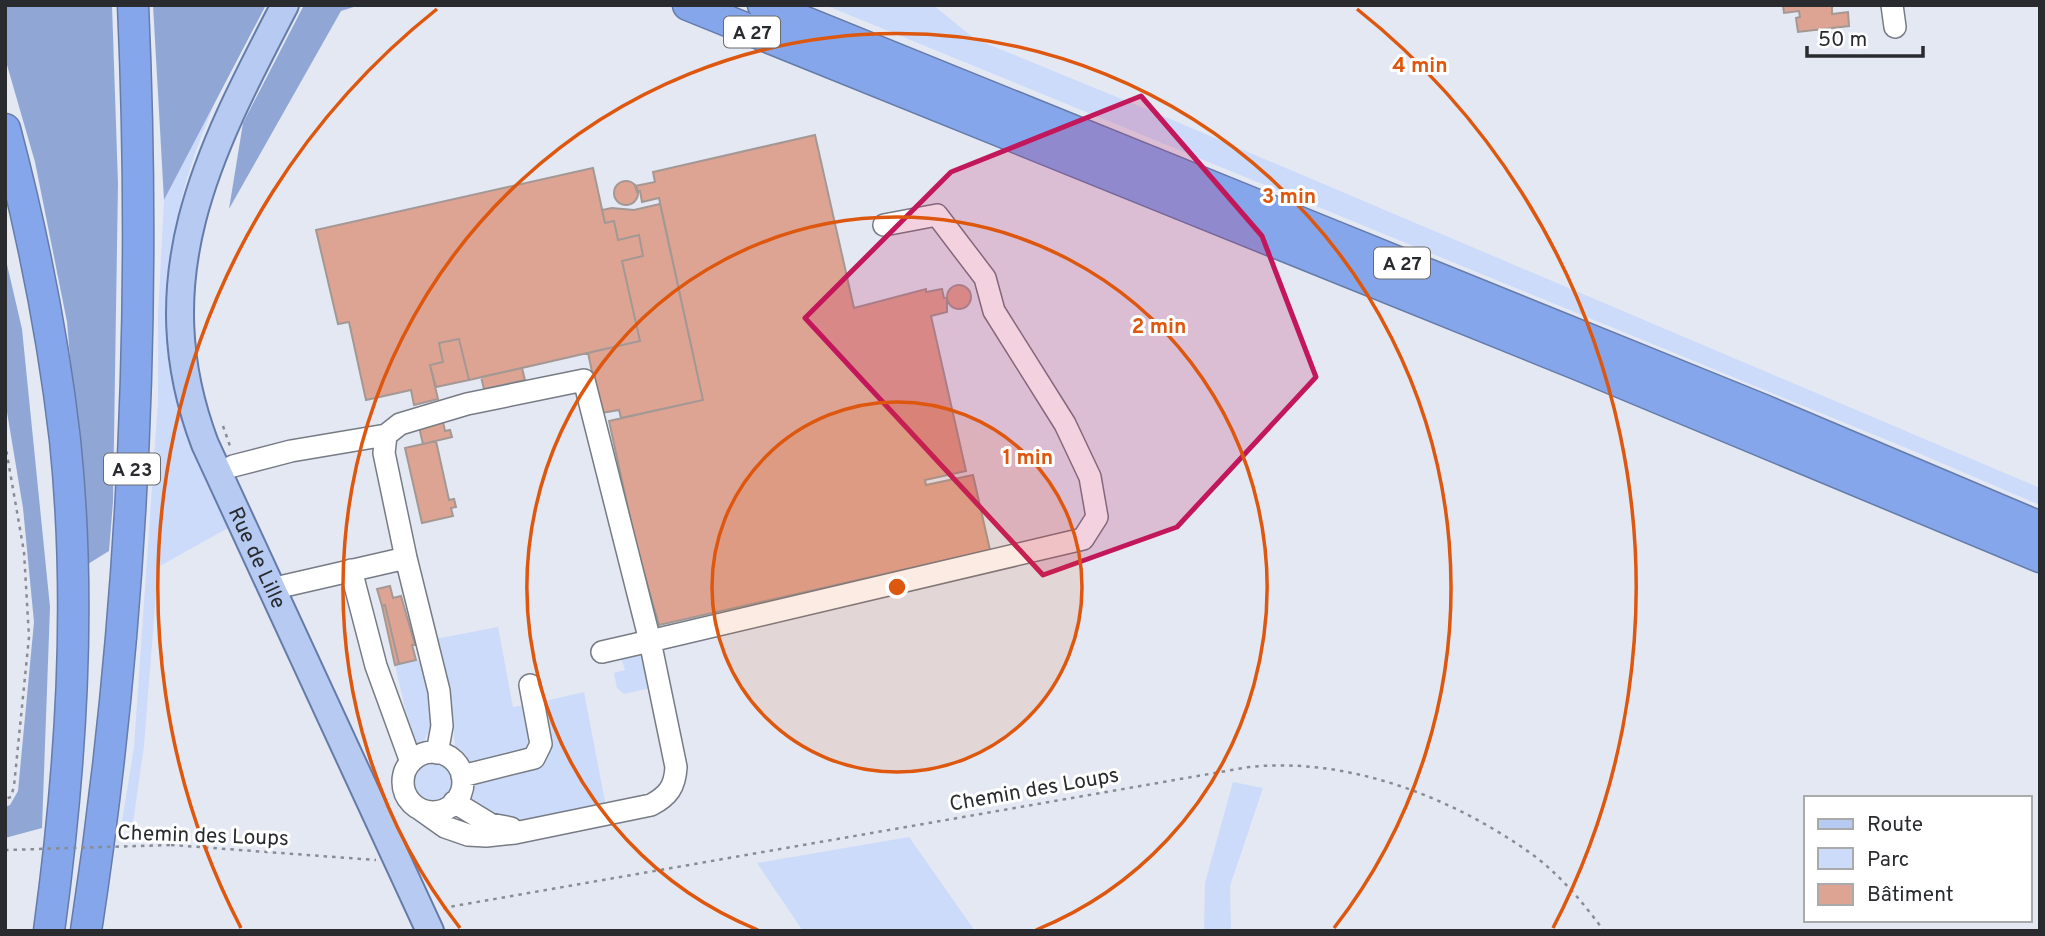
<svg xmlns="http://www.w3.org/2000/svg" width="2045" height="936" font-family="Overpass,sans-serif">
<rect width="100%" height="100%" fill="#e3e8f3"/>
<path fill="#ccdbf9" d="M825,5H933L975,39L1156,113L2040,488V505L1904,447Z
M215,102C206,125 196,149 189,172C168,237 161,344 180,409C192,450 212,489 228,528L158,567L144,746L133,823L122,822L134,747L158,402V316L164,200Z
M498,627L513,707L527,705L534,749L474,765L467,762L455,748L452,708L435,639Z
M643,652L650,688L624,694L617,688L614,673L625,670L620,654Z
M422,659C428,689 443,721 419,747L413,743L395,665Z
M584,692L606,807L512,822L493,820L468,800L471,782L538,762L541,702Z
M413 782a20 20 0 1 1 40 0a20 20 0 1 1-40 0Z
M1233,782L1263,788L1230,886L1231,931H1204L1205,883Z
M909,837L975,931H803L757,863Z"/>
<path fill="#90a7d6" d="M5,5H112L118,184L113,502L109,551L88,564L67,322L35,162L5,58Z
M153,5H266L164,200Z
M304,5H360L341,11L229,209L243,123Z
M5,256L22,329L50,607L42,828L5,838V807L10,805L18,791L34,622L23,508L5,400Z"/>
<path fill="#dea493" stroke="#a49894" stroke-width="2" d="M1783,5H1834L1832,7V14L1848,12L1849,26L1798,32L1796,18L1800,17L1799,11L1784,13Z
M815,135L854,308L926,289V292L942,289L944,298L947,297V312L931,316L966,471L925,480L926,485L973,475L990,550L659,625L636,545L609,421L703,400L659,198L642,202L640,191L637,192L635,186L655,182L653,172Z
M593,168L605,223L614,221L618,240L639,235L643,256L622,261L640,341L469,380L459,339L439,343L443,362L430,365L438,399L414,405L411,390L366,400L349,322L338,324L316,230Z
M614 193a12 12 0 1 1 24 0a12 12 0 1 1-24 0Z
M660,204L703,400L621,418L619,410L601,413L588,353L640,341L622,261L643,256L639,235L618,240L614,221L605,223L602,210L612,208L634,210Z
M947 297a12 12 0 1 1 24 0a12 12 0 1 1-24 0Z
M459,339L469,380L436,387L430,365L443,362L439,343Z
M522,368L525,380L484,389L481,377Z
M443,422L445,431L450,430L452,437L423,444L419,427Z
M436,441L449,500L454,499L456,507L451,508L453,516L422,523L405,448Z
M390,586L393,598L401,596L415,645H412L416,660L399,664L385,605L382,606L377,589Z
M385,605L399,664L395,665L382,606Z"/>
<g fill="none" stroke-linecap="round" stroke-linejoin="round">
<g stroke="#767b84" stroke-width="24">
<path id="minor" d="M1892,5L1895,27
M233,466L291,451L386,435
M351,570L376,666L411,762
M271,589L406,558
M403 782a30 30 0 1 1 60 0a30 30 0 1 1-60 0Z
M437,753L442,726L439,691L406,558L384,453L386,435L400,424L467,404L584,380L650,641L602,652
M462,776L534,758L541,744L530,685
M454,802L490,824L511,828
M421,810L445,827L468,835L486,836L515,833L651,805C668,796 675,787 676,767L650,641L1083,539L1097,517L1090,477L1065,424L994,311L985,278L937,215L884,225"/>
</g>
<g stroke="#657ba9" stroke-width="30">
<g id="major">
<path id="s1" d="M285,5C209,151 142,277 205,444L430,931"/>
</g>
</g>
<g stroke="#657ba9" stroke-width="33">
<path id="highway" d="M688,5L1584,367L2040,557
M763,5L1761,409L2040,527
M5,129C32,231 53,335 65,440C82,604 71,769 49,931
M86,931C133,624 147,315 133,5"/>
</g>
<path stroke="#898c94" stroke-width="2.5" stroke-dasharray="3.5 5" stroke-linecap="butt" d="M223,426L230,446
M5,443L24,552L29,637L14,786L11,797L5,799
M171,845L376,860
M443,908L1249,767C1346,757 1447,795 1526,850C1557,871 1582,901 1604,931"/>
<use href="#minor" stroke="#fff" stroke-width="21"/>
<use href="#major" stroke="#b6caf2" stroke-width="26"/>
<use href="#highway" stroke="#85a6ea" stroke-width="30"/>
<path stroke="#898c94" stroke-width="2.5" stroke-dasharray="3.5 5" stroke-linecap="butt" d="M5,850L171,845"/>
</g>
<path fill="#c2185b" fill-opacity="0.2" stroke="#c2185b" stroke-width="5" stroke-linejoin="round" d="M1141,96L1262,236L1316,377L1177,527L1043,575L805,318L951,172Z"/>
<circle cx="897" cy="587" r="185" fill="#de570e" fill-opacity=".12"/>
<g fill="none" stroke="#de570e" stroke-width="3.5">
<circle cx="897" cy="587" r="185"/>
<path d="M758 930A370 370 0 1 1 1036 930"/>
<path d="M460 928A554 554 0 1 1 1334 928"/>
<path d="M241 928A739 739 0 0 1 437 9M1357 9A739 739 0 0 1 1553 928"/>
</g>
<g text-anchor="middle" stroke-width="6" stroke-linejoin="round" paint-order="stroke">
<g fill="#fff" stroke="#696b6d" stroke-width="2">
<rect x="724" y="16.5" width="56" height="31" rx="5"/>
<rect x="1374" y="247.5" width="56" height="31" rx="5"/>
<rect x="104" y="453.5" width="56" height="31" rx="5"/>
</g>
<g font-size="19" font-weight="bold" fill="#292b2f">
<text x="752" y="39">A 27</text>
<text x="1402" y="270">A 27</text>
<text x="132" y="476">A 23</text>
</g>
<g font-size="21" fill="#292b2f" stroke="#fff">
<text dy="7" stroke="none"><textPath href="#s1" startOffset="588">Rue de Lille</textPath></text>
<text transform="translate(1034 789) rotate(-10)" y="7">Chemin des Loups</text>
<text transform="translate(203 835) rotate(2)" y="7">Chemin des Loups</text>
</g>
</g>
<circle cx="897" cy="587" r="10" fill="#de570e" stroke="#fff" stroke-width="3.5"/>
<g font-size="21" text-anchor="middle" font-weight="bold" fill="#de570e" stroke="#fff" stroke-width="6" stroke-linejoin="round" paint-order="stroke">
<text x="1420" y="72">4 min</text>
<text x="1289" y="203">3 min</text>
<text x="1159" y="333">2 min</text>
<text x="1028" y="464">1 min</text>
</g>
<rect width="2045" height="936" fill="none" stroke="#292b2f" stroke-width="14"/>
<rect x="1804" y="796" width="228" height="126" fill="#ffffff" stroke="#a9aaac" stroke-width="2"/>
<rect x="1818" y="819" width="35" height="10" fill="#b6caf2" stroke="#a9aaac" stroke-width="2"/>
<text x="1867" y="831" font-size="21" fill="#292b2f">Route</text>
<rect x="1818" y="848" width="35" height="21" fill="#ccdbf9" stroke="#a9aaac" stroke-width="2"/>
<text x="1867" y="866" font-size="21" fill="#292b2f">Parc</text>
<rect x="1818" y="884" width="35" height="21" fill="#dea493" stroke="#a9aaac" stroke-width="2"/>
<text x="1867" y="901" font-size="21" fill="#292b2f">Bâtiment</text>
<path d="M1807 46v10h116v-10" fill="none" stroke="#292b2f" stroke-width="3.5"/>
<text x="1818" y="46" font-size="21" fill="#292b2f" stroke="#ffffff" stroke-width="5" paint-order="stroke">50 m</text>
</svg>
